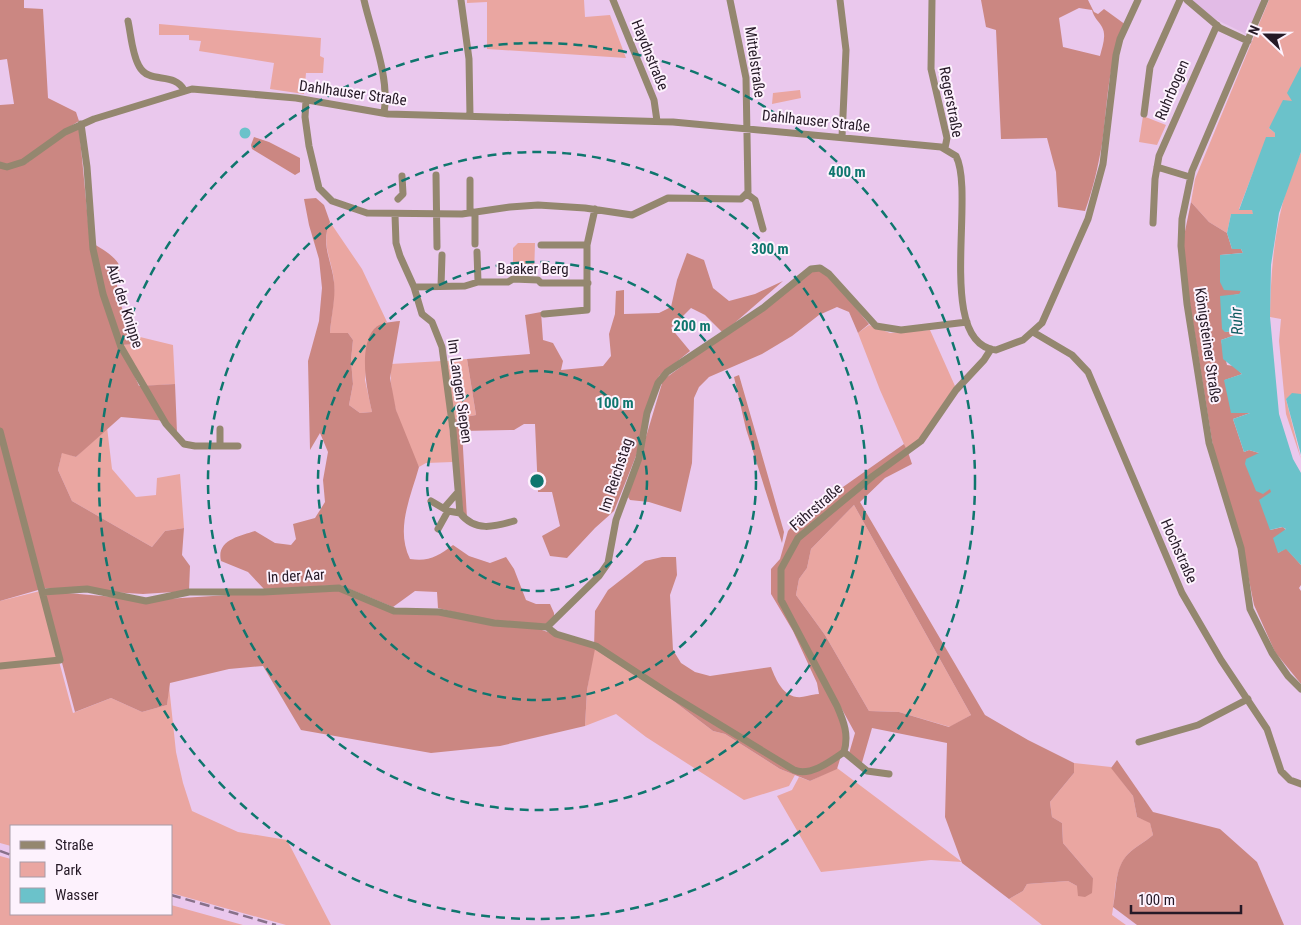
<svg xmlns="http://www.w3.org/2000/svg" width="1301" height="925" font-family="'Roboto Condensed',sans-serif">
<rect width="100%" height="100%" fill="#eac8ed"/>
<path fill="#e2bbe6" d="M1191,0H1260L1261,9L1248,35L1215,19Z"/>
<path fill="#eaa6a1" d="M467,0H584L585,17L610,15L626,58L487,49V2L467,3Z
M1269,0H1301V66L1293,101L1269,128L1275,133V137L1254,170L1239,209L1252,210L1254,214H1231L1227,233L1209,222L1191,202L1195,179Z
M159,24L321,38L320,56L324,58L323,73H306L304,94L270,89L274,63L199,51L201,41L189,40V35H159Z
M800,90L801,98L772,104L773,93Z
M1143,116L1166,125L1157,145L1139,142Z
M1301,152V394L1286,399L1301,459L1286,414L1279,341L1281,319L1270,317C1271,259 1276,205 1301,152Z
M330,222L362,269L387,322L375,328L367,361L365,380L372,412L360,413L349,405L353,384L351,360L353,340L348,333H330C331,317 335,299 334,283C333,261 320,244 330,222Z
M518,243H535L534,276H513V248Z
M869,325L890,333L930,330L955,386L914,446L907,451L880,390L858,333Z
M140,337L173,345L175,384L145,386L121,345L138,344Z
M467,359L476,415L454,419L447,361Z
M442,361L453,462L426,463L419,467C403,435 388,400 391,364Z
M107,427L112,469L136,497L156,495L157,478L180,474L184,528L165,531L152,547L72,501L58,470L62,452L76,457Z
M854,505L971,715L950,727L899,712L869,711L825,635L796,595L799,579L807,568L811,549Z
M40,591L73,713L111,698L142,712L167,705L169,686L176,752L183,783L192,811L238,832L287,840L331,925H286L171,893V826H11V846L0,843V601Z
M594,648L671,699L713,731L725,734L780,769L795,775L789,786L744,800L646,737L616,714L585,726L587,690Z
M1074,763L1111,767L1133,796L1137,817L1150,822L1153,835C1145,842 1135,847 1128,854C1113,871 1116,895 1112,915L1126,925H1042L1009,899L1023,891L1027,884L1068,881L1077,886L1093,878L1063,843L1062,823L1052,817L1050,802L1074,773Z
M837,768L962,862L931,860L821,872L777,796L792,790L799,777L810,781Z
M0,856L11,859V914H171V905L243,925H0Z"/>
<path fill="#cb8782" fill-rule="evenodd" d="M0,0H24V8L43,9L48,98L76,112L79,121C59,132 22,170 0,163V105L14,104L7,59L0,60Z
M981,0H1088L1094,12L1098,14L1104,9L1126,25C1107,62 1108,103 1102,144C1098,167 1093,189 1085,211L1058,207L1056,172L1047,138L1001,139L996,30L986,27ZM1079,8L1092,10C1094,18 1098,20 1102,27C1107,36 1102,47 1100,56L1063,47L1059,18Z
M79,127L90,242C98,246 113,255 118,263C122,270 116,278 117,285C119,304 126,324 140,337L138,344L121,345L139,386L175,384L177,433L167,421L121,417L76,457L62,453L58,470L72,501L152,547L165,531L184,528L182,555L190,566L189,591L143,594L45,588L0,601V167L27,163L65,133Z
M254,137L269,142L300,158V172L295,175L252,149L251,145Z
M316,198L324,205L330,222C320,244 332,261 334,282C336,298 331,317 330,333H348L353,340L351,360L353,384L349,405L360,413L372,412C367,390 358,348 374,329C380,322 391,322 400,321L390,378L396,410L419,467C411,496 395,529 410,559C429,562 438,556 453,545L469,556L490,563L506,557L514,569L526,600L536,604H550L554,613V619L546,624L494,622L438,608L437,592L415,591L393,607L340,585L264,589L248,572L221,561C216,540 240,536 255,531L275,543L291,545L296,539L293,524L315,518L325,502L323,480L328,452L320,433L310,450L308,361L319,321L322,288L319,259L309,225L304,199Z
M1191,202L1209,222L1227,233L1232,249H1241L1243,253L1220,255L1241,291L1240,294L1221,297L1225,332L1238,331V334L1221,340L1227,365L1234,366L1242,374L1225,380L1250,413L1233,419L1244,452L1249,450L1259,453L1272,492L1270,530L1283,527L1286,530L1278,553L1286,548L1301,565V585L1299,588L1301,591V684L1275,652L1254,605L1245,560L1214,453L1189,298L1183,241Z
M687,253L704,260L713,288L729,301L755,294L783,281L723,333L705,315L691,308L671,328L690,351L659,376L636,456L614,511L595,528L567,558L550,556L542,536L560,526L552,492H538L535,424H524L514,430L462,431L467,518L463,513L454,419L476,415L467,359L530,354L525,315L541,312L543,340L553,343L563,361L561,370L603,366L611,356L609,334L615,314L616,291L624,290V314L659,313L671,307L677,280Z
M820,265L869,324L858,333L849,312L837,307L819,315L792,336L762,354L709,377L699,387L694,398L692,463L681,512L649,502L630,500L628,497L663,380Z
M739,375L784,532L782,543L746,429L734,377Z
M904,444L907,450L797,538L780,569V601L848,733L837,769L810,781L780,769L725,734L713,731L671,699L595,649L587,690L585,726L500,746L431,753L301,730L263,666L229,669L170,683L167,705L142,712L111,698L75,712L43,591L150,600L339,588L389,612L434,613L539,629L594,648L595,611L608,590L645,561L662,557H676L677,575L670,595L673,650L681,663L695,672L710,676L771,667C777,683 786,702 807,696C812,695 814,694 819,694L817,683L793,631L771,594V569L780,559L788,531L799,518Z
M908,452L912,464L885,478L860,502L985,715L1028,740L1074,763V773L1050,802L1052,817L1062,823L1063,843L1093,878L1092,893L1085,897L1078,896L1077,886L1068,881L1027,884L1023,891L1009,899L962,863L945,817L947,743L872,728L861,766L848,757L855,733L782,600V570L799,539ZM854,505L971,715L949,727L899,712L869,711L825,635L796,595L799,579L807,568L811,549Z
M1117,760L1153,812L1220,829L1257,862L1284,925H1137L1113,907C1117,888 1114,869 1128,854C1135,847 1145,842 1153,835L1150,823L1137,817L1133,796L1111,768Z"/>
<path fill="#6bc2ca" d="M1301,66V152L1279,213L1271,265L1270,317L1279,414L1293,459L1301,473V565L1286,549L1278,553L1273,538L1286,529L1282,527L1270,530L1259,500L1271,492L1270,489L1263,494L1256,491L1245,464L1246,459L1259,453L1249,450L1244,452L1233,419L1250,413H1231L1224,380L1242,374L1223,359L1221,340L1238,334L1237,331L1225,332L1222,329L1220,296L1239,294L1241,291L1224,290L1220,282V255L1243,253L1241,249H1232L1227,233L1231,214H1253L1252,210H1239L1266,137H1275V133L1269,128L1283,100L1292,101L1287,93Z
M239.5 133a5.5 5.5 0 1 1 11 0a5.5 5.5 0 1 1-11 0Z
M1292,393L1301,394V455L1286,399Z"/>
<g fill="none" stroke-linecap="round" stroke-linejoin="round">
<path stroke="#94876f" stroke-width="7" d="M364,0C372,35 390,77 384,113
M461,0L469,59L470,116
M613,0L654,100L657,121
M840,0L846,50L842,137
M932,0L931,69L947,138L945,148
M1187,0L1220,28L1248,41
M1265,0L1192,171L1182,219L1181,246L1187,304L1209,443L1241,548L1250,609L1272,653L1288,676L1301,689
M128,21C131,35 132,54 139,66C149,85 174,71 184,90
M306,100L305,117L309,146L319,188L332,201L367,213L462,214L510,207L538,205L585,208L632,215L668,198L741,199L748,192L746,78L730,0
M1144,114L1150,67L1180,0
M81,124L87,167L93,249L103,294L121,347L166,424L184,444L195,446H238
M0,165L7,167L23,162L65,132L94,119L192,89L296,98L388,114L673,122L941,147L956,156C976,194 935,344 996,350L1023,340L1042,323L1088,219L1103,164L1116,55L1120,39L1138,0
M1157,167L1190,177
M436,175L437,247
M747,194L755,200L763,229
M398,199L403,194L402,176
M470,213V180
M475,213V244
M395,215L396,243L400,256L414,287L422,314L432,322L442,347L453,430L460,513C475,532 494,527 514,521
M1153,223L1155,179L1159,156L1217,25
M541,245H587
M477,252L478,282
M441,286L442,255
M414,287L465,286L478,282H508L513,279L538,280L541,283H588
M544,314L587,310V245L595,209
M1033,332L1072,355L1088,372L1182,593L1221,660L1267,729L1281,771L1290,780L1301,784
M0,431L60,660L0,666
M220,445V429
M431,501L448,511L460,513
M444,508L458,492
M438,529L448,511
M43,592L87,589L146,601L189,592H263L339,588L394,611L439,612L494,623L547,627
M547,627L556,634L596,646L671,695L794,770C810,777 831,761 844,752C849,735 844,722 837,706L781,600V569L798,538L873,476L921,441L956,390L984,360L991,349
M547,627L599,576L608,563L616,520L639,458L647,413L658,383L667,372L763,308L811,269L820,268L829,274L876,326L901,330L967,322
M1139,742L1198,725L1248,699
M844,752L867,771L889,774"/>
<path stroke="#88718a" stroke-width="2.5" stroke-dasharray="10 5" stroke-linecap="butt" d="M0,851L11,855
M171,895L276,925"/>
</g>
<g fill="none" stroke="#0f766e" stroke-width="2.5" stroke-dasharray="9 6">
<circle cx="537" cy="481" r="110"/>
<circle cx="537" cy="481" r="219"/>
<circle cx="537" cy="481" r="329"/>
<circle cx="537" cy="481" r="438"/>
</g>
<g text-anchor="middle" stroke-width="4" stroke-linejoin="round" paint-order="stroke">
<g font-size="15" fill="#251926" stroke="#fdf2fd">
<text transform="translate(650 55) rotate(68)" y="5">Haydnstraße</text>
<text transform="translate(755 62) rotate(82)" y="5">Mittelstraße</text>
<text transform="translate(1172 90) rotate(-67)" y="5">Ruhrbogen</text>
<text transform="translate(353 93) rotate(8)" y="5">Dahlhauser Straße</text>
<text transform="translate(951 102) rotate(79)" y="5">Regerstraße</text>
<text transform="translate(816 121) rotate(6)" y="5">Dahlhauser Straße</text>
<text x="533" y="274">Baaker Berg</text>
<text transform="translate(125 306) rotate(72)" y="5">Auf der Knippe</text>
<text transform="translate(1208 345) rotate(82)" y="5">Königsteiner Straße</text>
<text transform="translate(460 391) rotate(82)" y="5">Im Langen Siepen</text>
<text transform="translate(616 475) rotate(-72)" y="5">Im Reichstag</text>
<text transform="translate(816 507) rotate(-41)" y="5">Fährstraße</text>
<text transform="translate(1179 551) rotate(66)" y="5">Hochstraße</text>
<text transform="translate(296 576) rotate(-3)" y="5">In der Aar</text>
</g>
<g font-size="16" font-style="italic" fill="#0f5b61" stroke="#fdf2fd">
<text transform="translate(1236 321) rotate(-93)" y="6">Ruhr</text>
</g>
</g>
<circle cx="537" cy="481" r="8" fill="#0f766e" stroke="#fdf2fd" stroke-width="2.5"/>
<g font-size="15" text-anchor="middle" font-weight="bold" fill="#0f766e" stroke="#fdf2fd" stroke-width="4" stroke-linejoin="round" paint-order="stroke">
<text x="847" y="177">400 m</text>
<text x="770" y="254">300 m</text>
<text x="692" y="331">200 m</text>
<text x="615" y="408">100 m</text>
</g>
<rect x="10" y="825" width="162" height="90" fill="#fdf2fd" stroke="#a79ba7"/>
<rect x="20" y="841" width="25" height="8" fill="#94876f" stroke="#a79ba7"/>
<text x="55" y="850" font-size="15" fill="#251926">Straße</text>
<rect x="20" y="862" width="25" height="15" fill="#eaa6a1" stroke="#a79ba7"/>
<text x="55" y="875" font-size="15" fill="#251926">Park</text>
<rect x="20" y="888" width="25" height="15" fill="#6bc2ca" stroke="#a79ba7"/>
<text x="55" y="900" font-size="15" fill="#251926">Wasser</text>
<g transform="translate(1266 35) rotate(292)" stroke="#fdf2fd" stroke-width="4" paint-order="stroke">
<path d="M0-4L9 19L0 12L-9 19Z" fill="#251926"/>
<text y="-8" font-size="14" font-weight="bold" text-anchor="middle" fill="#251926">N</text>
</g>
<path d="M1131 905v8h110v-8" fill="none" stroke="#251926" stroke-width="2.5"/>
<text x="1138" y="905" font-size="15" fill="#251926" stroke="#fdf2fd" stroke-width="4" paint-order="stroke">100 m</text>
</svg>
